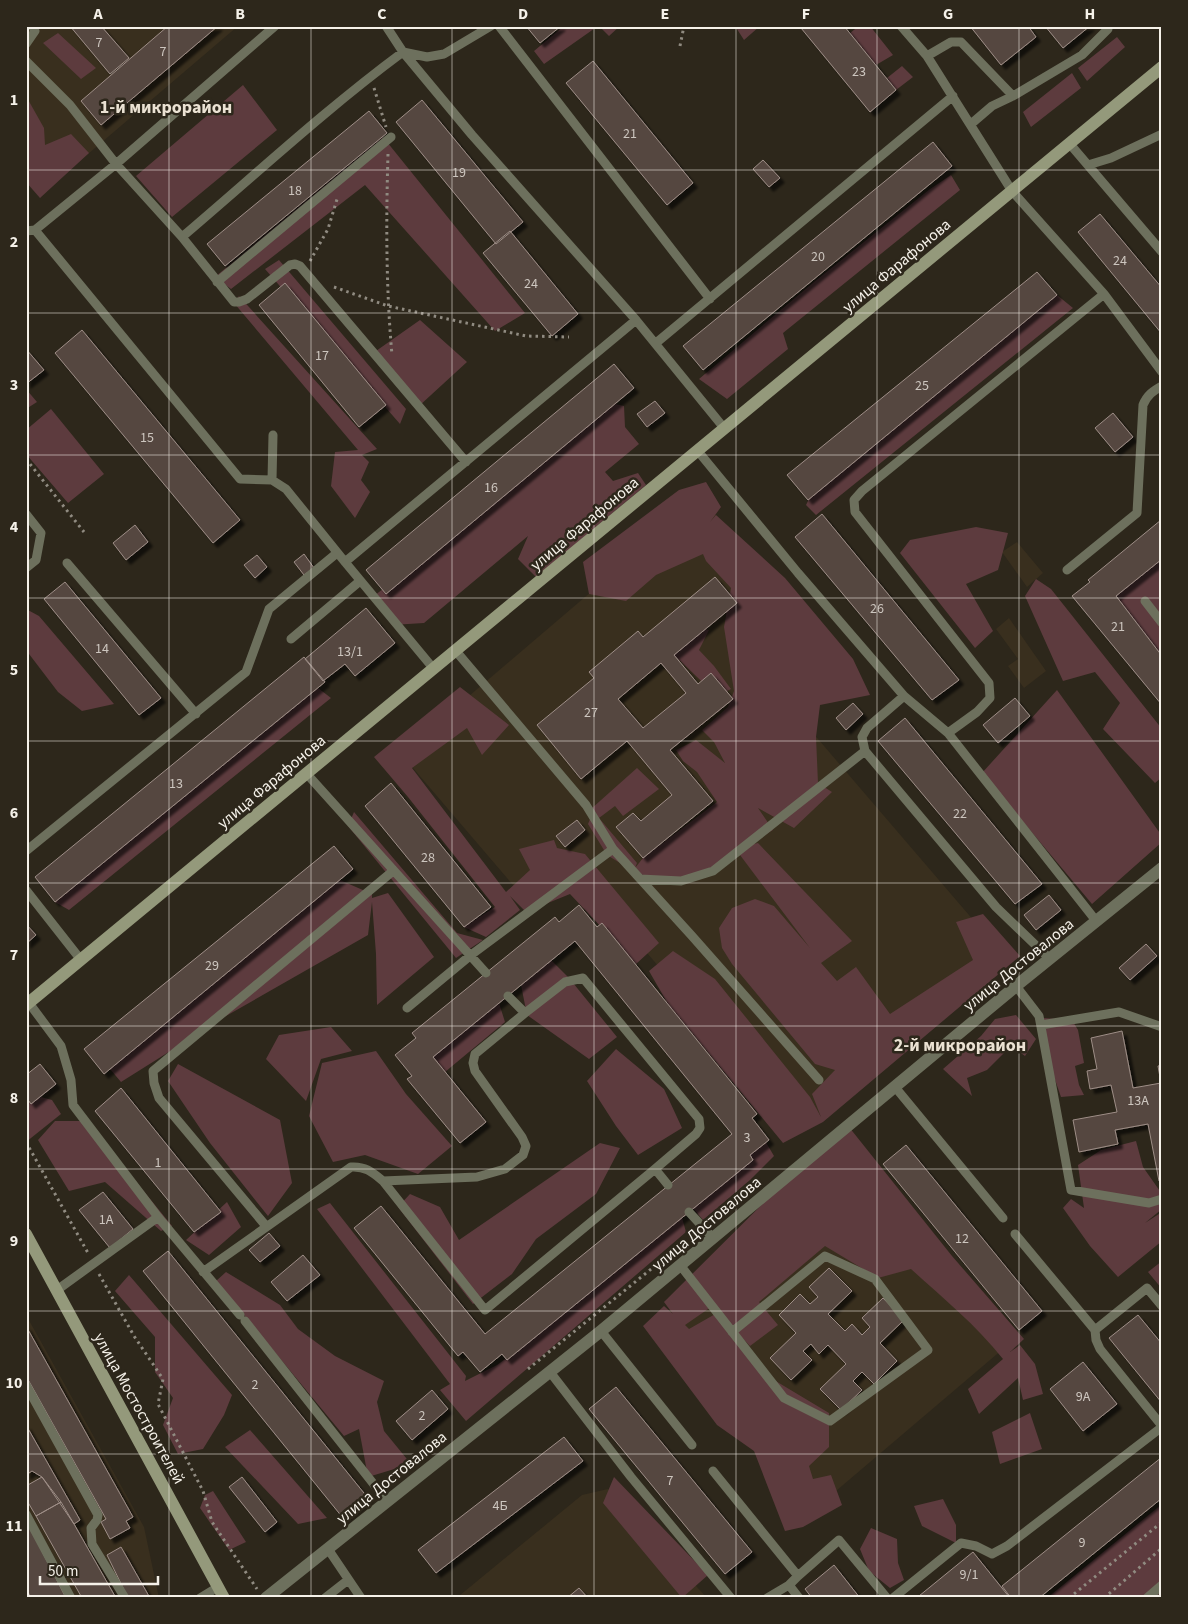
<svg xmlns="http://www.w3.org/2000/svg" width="1188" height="1624" font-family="'Source Sans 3',sans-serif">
<defs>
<filter id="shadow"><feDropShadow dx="4.5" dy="4.5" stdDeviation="1" flood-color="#0009"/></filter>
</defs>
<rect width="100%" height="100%" fill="#2d271b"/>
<path fill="#392f1e" d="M26,26H238L47,189L26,166Z
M701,498L846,666L794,711L1005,957L800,1131L568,861L524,898L401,754Z
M1017,542L1043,573L1027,587L1002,552Z
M1009,618L1046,671L1024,688L1008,666L1018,659L996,629Z
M855,1160L1010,1343L816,1508L662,1318Z
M26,1315L144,1527L159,1598H26Z
M608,1489L707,1598H460L459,1596L582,1495Z"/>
<path fill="#5d3b3e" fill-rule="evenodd" d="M564,26H598L544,64L534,51Z
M599,26H620L609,36Z
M735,26H760L744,40Z
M859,26H870L893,55L876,65L850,33Z
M58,33L96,68L81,79L43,43Z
M1117,37L1125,47L1087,81L1078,68Z
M902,66L913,77L896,90L887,78Z
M1072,73L1081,88L1031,127L1023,112Z
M243,85L277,130L172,217L136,176Z
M26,96L44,128L45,145L71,134L89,153L40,198L26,182Z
M383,137L525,313L495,331L365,185L231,289L215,277Z
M951,175L960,190L783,333L788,349L727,399L699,379L814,282L930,189Z
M279,260L406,409L400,424L265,269Z
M1057,295L1073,308L816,515L806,505L810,497Z
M239,296L377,449L362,455L369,462L361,480L370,492L355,518L331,486L335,452L358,450L234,303Z
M420,320L467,362L419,406L376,351Z
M26,389L37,402L26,409Z
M615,404L624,406L625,427L639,444L605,472L613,481L638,473L646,485L536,577L518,559L528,536L424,623L392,625L374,596Z
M51,409L104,474L68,503L26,454V430Z
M706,482L721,507L710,522L716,515L785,578L853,659L870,695L820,705L816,737L818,783L832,792L794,828L758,808L773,830L745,846L758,843L852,941L821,963L837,981L856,967L890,1014L973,960L956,922L983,914L1020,956L823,1122L783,1143L668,1004L649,971L673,951L715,979L810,1097L821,1117L812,1094L835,1070L815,1064L732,964L722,948L719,928L732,908L755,899L774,906L810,948L737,851L699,879L658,881L633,871L607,855L588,824L593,812L591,809L637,768L659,789L623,816L615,806L599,818L637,863L635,868L643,858L717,802L697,772L683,761L676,750L696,740L725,763L714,742L702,730L728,707L734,691L724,627L731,588L706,561L703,554L656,575L626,601L589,594L583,562L679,490Z
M976,527L1008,533L998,570L966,584L993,631L975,648L900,553L910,540Z
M1162,559V656L1116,596Z
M1036,579L1051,589L1162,729V777L1155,783L1103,729L1120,703L1095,672L1063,681L1025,596Z
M26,609L39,616L114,704L82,711L58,692L26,650Z
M705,629L709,630L699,650L714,666L731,689L717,696L674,655Z
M460,687L509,725L482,755L467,728L412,768L506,892L530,870L519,849L554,840L557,848L585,854L659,943L636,964L570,894L526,912L510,896L520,910L486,937L464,927L495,907L408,797L374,757Z
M318,688L331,698L69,910L55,902Z
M1057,690L1162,836V842L1092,904L982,773Z
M354,812L457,933L483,940L456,958L348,826Z
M340,880L372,894V898L388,893L434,957L377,1005L376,954L372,902L368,935L226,1016L121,1082L110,1069Z
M551,960L569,978L617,1037L589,1059L527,1015L521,985Z
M499,1003L505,1022L445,1072L433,1057Z
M1016,1015L1036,1039L1025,1056L1011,1046L987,1070L967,1078L972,1096L943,1069L981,1036L995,1019Z
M1043,1018L1072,1020L1078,1030L1084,1063L1075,1066L1079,1085L1084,1095L1061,1097L1044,1048Z
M331,1027L352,1051L321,1059L306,1101L266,1059L279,1035Z
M616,1049L664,1089L682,1128L638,1155L616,1126L587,1081Z
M376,1051L406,1094L452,1146L418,1174L365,1155L333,1162L309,1116L322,1063Z
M178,1064L280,1120L292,1183L268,1216L210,1143L168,1081Z
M26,1093L52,1100L61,1114L26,1142Z
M55,1121H87L172,1226L161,1231L105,1182L69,1191L38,1140Z
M845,1122L952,1256L1024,1339L1010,1352L1020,1345L1035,1364L1043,1394L1023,1400L1018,1378L979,1414L968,1389L1003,1359C976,1325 943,1298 911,1269L878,1278L825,1246L759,1302L778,1325L750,1346L719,1314L774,1380L829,1413V1447L809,1466L813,1479L831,1475L842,1505L803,1527L785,1531L754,1451L717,1425L643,1326L664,1306L673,1314L664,1302ZM711,1307L717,1313L689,1329L685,1325Z
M764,1139L774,1156L750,1180L703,1220L693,1208Z
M1136,1141L1143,1167L1162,1194V1209L1145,1223L1162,1212V1241L1118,1277L1090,1246L1063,1208L1071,1199L1084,1208L1078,1165L1101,1150Z
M600,1143L620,1148L596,1194L536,1239L512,1274L473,1304L398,1207L410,1194L440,1207L459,1240Z
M227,1202L241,1227L209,1255L186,1240Z
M330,1203L466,1376L465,1381L497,1365L534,1338L681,1214L686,1232L466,1421L440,1390L450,1384L317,1209Z
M1162,1261V1289L1148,1272Z
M226,1272L280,1305L298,1329L335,1356L384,1381L377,1402L384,1431L411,1464L368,1477L359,1429L344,1436L216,1281Z
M129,1275L232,1395L224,1415L203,1449L178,1454L163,1425L173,1398L155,1372V1337L115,1291Z
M1030,1413L1042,1449L1000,1464L992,1432Z
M250,1430L327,1518L298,1524L225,1447Z
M614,1477L708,1575L682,1598L603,1503Z
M213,1491L246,1542L229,1550L200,1508L205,1495Z
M943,1499L956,1525V1543L922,1526L914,1506Z
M1162,1504V1598H1047Z
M871,1528L897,1539L898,1563L904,1580L890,1588L869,1571L860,1549Z"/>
<path fill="#554740" stroke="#9e8e87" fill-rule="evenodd" filter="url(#shadow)" d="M70,26H101L129,58L110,74Z
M168,26H218L101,125L81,101Z
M526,26H561L540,43Z
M804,26H844L896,90L870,112L801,28Z
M970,26H1028L1036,37L1001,65Z
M1045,26H1090L1063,48Z
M593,61L693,183L667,205L566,83Z
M422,100L523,222L496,244L396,122Z
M369,111L387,133L225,266L207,244Z
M933,142L952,166L703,370L683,346Z
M763,160L780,178L769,187L753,169Z
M1100,214L1162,288V334L1078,232Z
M510,231L578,314L552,336L483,253Z
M1037,272L1057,295L808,500L787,475Z
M285,283L386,405L359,427L259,305Z
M82,330L240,520L213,543L55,353Z
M26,349L44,370L26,384Z
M614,364L634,388L386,594L366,570Z
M655,401L665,413L647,427L637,414Z
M1113,413L1133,437L1115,452L1095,428Z
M822,514L959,680L932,700L795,537Z
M1161,520L1162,559L1116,596L1162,656V705L1072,596L1090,582L1088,580Z
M135,525L148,542L126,560L113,543Z
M304,554L314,568L304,575L294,562Z
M257,555L267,567L255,578L244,565Z
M715,577L737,603L674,655L698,684L711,673L733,699L670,750L713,801L643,858L616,827L633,813L641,821L672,795L627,741L581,779L537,725L594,678L589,672L638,631L643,637ZM661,663L686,693L643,728L618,699Z
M65,582L161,698L139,715L44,599Z
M366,608L395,643L355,676L345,664L323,681L305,659Z
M304,657L325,682L55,902L35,877Z
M1015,698L1030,716L998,743L983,725Z
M853,703L863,714L846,730L836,718Z
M905,718L1042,884L1015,904L878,741Z
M391,783L491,907L464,927L365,806Z
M577,820L585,830L565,847L556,836Z
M334,846L353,869L104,1074L84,1049Z
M1049,895L1061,910L1036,930L1024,915Z
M579,905L597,927L602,923L757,1114L752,1118L769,1140L750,1155L753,1160L507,1360L502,1354L480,1372L463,1352L458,1356L354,1228L381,1206L485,1334L732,1134L575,941L433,1057L486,1122L460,1143L407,1079L412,1076L395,1055L416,1038L412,1033L555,917L559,922Z
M26,924L36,935L26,944Z
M1146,944L1157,956L1130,980L1119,968Z
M1122,1031L1133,1088L1161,1083L1158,1066L1162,1065V1181H1159L1148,1124L1115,1130L1118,1144L1079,1152L1073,1120L1117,1112L1111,1085L1090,1089L1087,1071L1097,1069L1091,1038Z
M40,1064L56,1084L31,1104L26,1097V1075Z
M121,1088L221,1212L194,1232L95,1111Z
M906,1145L1042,1311L1019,1330L883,1164Z
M103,1192L133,1229L110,1248L79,1210Z
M269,1233L280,1246L260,1262L249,1250Z
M168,1251L368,1498L343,1518L143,1271Z
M303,1255L320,1275L287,1301L271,1282Z
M829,1268L852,1291L828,1314L845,1331L852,1324L862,1335L870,1327L862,1318L883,1298L904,1320L880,1343L897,1361L874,1384L862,1372L853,1381L862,1390L841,1410L820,1389L846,1364L828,1345L819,1354L811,1344L803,1351L812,1360L791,1380L770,1358L796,1333L779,1315L800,1294L810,1304L818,1297L809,1287Z
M1138,1315L1162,1344V1403L1109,1338Z
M26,1326L133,1517L126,1521L130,1528L110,1539L101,1522L106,1519L26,1376Z
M1083,1362L1117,1404L1083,1431L1050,1389Z
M616,1387L752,1552L725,1574L589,1409Z
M432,1390L448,1409L412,1440L396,1421Z
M26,1425L80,1520L74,1524L42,1477L32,1471L26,1475Z
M564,1437L583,1461L436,1573L418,1550Z
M1162,1457V1498L1039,1598H1011L1002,1586Z
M42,1477L61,1502L36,1516L26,1499V1486Z
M242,1477L277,1522L265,1532L229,1487Z
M61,1502L74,1524L116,1598H82L36,1516Z
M26,1520L66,1598H31L26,1588Z
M121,1547L150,1598H128L107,1555Z
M973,1552L1010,1598H920L919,1596Z
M834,1565L860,1598H812L805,1589Z
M579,1588L588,1598H567Z"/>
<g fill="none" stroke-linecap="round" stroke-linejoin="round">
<path stroke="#908b81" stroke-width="3" stroke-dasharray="2.5 4" stroke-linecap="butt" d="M680,46L684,26
M374,88L386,127
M388,154C386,222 386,288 392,355
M310,261L328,229L338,196
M334,287L388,306L526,336L569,337
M26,459L84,532
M26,1142L88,1253
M99,1274L134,1336L163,1379L158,1404L203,1491L212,1522L257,1589
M528,1369L661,1261
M1069,1598L1162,1522
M1104,1598L1162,1548"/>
<path stroke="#6d705d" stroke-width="9" d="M386,26L403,52L472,135L636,320L724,428
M499,26L710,299
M901,26L927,56L1012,191L1104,294L862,491L854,500L855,512L989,683L990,698L977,712L948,733
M26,44L35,31L32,26
M927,56L951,42H961L1013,96
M26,61L70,105L116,164L182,237L234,302H239L247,299L290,265L295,264L300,266L466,462
M971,124L992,106L1013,96L1082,55L1108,29V26
M1069,143L1162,252
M1088,165L1111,158L1162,134
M35,230L240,479L272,480L286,489L345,562L433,668
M26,231L35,230L116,164L275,26
M182,237C255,175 326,109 403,52L427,57L444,54L491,26
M217,282L391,137
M1104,294L1162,372
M656,343L953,96
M697,450L798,573L904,696L948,733L1097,922
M272,480L273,435
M26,514L41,533L36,560L26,568
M345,562L636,320
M67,563L196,714
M1067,570L1137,513L1143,405C1147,395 1153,391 1162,386
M1145,601L1162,623
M291,639L360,581
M904,696L867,728L862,737L865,751L996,907L1050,959
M306,773L486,973
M613,849L692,936L819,1080
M26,851L246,672L269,609L337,553
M640,879L681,881L713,871L865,751
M26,890L81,960
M1016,986L1039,1016L1071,1190L1149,1203L1162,1199
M508,996L525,1013L565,982L583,978L699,1119L700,1128L696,1134L655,1169L668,1185
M29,1003L61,1046L71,1080L73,1105L158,1217L240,1315
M407,1008L471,955L613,849L586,805L455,650
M1041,1025L1119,1012L1162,1027
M895,1087L1003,1218
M383,1181L477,1177L505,1169L523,1155L526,1146L522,1137L475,1071L473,1063L475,1054L525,1013
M689,1212L713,1238
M266,1226L159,1098L154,1083L153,1071L393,871
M1015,1234L1095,1330L1147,1288L1162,1306
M680,1265L784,1398L830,1421L928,1350L875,1279L825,1256L732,1332
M203,1272L351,1167C365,1166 372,1172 383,1181L485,1310L655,1169
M57,1290L158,1217
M245,1321L387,1501
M1095,1330L1096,1340L1100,1349L1162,1426
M601,1331L692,1445
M550,1372L631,1477L731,1598
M26,1385L98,1515L97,1520L91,1528L92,1544L125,1598
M713,1471L798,1576L839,1540L887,1598
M26,1514L71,1598
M328,1549L361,1598
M798,1576L789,1585L799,1598
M200,1598L218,1587
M325,1598L348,1580
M767,1598L789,1585
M893,1598L961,1543L976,1546L992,1554L1007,1546L1162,1427
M1147,1598L1162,1585"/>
<path stroke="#6d705d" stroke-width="12" d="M266,1598L601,1331L1016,986L1162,868"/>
<path stroke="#94997b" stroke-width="12" d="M26,1005L1162,67
M26,1234L224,1598"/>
</g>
<path fill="none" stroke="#f5f1e9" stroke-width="1" stroke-opacity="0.55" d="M169,26V1598M311,26V1598M452,26V1598M594,26V1598M736,26V1598M877,26V1598M1019,26V1598M26,170H1162M26,313H1162M26,455H1162M26,598H1162M26,741H1162M26,883H1162M26,1026H1162M26,1169H1162M26,1311H1162M26,1454H1162"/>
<g text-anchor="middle" stroke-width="5" stroke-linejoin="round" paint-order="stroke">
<g font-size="14" fill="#cdc6bf">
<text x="99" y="47">7</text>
<text x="163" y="56">7</text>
<text x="859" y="76">23</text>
<text x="630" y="138">21</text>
<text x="459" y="177">19</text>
<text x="295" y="195">18</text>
<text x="818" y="261">20</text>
<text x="1120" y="265">24</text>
<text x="531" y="288">24</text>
<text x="322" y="360">17</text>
<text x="922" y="390">25</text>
<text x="147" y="442">15</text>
<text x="491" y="492">16</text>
<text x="877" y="613">26</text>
<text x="1118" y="631">21</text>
<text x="102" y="653">14</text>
<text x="350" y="656">13/1</text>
<text x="591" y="717">27</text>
<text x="176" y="788">13</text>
<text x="960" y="818">22</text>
<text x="428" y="862">28</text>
<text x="212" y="970">29</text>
<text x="1138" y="1105">13А</text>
<text x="747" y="1142">3</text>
<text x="158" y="1167">1</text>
<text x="106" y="1224">1А</text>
<text x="962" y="1243">12</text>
<text x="255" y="1389">2</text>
<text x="1083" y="1401">9А</text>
<text x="422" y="1420">2</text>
<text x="670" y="1485">7</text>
<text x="500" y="1510">4Б</text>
<text x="1082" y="1547">9</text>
<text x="969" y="1579">9/1</text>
</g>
<g font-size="16" fill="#f5f1e9" stroke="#2d271b">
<text transform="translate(896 265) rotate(-40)" y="6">улица Фарафонова</text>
<text transform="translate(584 523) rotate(-40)" y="6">улица Фарафонова</text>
<text transform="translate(271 781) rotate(-40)" y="6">улица Фарафонова</text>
<text transform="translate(1018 964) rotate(-39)" y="6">улица Достовалова</text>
<text transform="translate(706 1223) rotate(-40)" y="6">улица Достовалова</text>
<text transform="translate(140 1408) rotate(61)" y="6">улица Мостостроителей</text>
<text transform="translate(391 1477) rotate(-39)" y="6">улица Достовалова</text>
</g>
<g font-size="18" font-weight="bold" fill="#ebe2d3" stroke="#2d271b">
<text x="166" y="113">1-й микрорайон</text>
<text x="960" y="1051">2-й микрорайон</text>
</g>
</g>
<rect width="1188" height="1624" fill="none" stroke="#2d271b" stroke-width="55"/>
<path d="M40 1576v8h118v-8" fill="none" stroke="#f5f1e9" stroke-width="2.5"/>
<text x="48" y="1576" font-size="15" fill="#f5f1e9" stroke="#2d271b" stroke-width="4" paint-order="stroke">50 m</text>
<rect x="28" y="28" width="1132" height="1568" fill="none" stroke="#f5f1e9" stroke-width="2"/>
<g font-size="16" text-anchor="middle" font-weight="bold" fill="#f5f1e9">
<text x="98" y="19">A</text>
<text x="240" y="19">B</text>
<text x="382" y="19">C</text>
<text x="523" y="19">D</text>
<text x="665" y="19">E</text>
<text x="806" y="19">F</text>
<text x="948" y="19">G</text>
<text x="1090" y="19">H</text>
<text x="14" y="105">1</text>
<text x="14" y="247">2</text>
<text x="14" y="390">3</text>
<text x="14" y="532">4</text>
<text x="14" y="675">5</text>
<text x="14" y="818">6</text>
<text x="14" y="960">7</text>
<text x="14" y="1103">8</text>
<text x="14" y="1246">9</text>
<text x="14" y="1388">10</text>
<text x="14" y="1531">11</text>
</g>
</svg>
